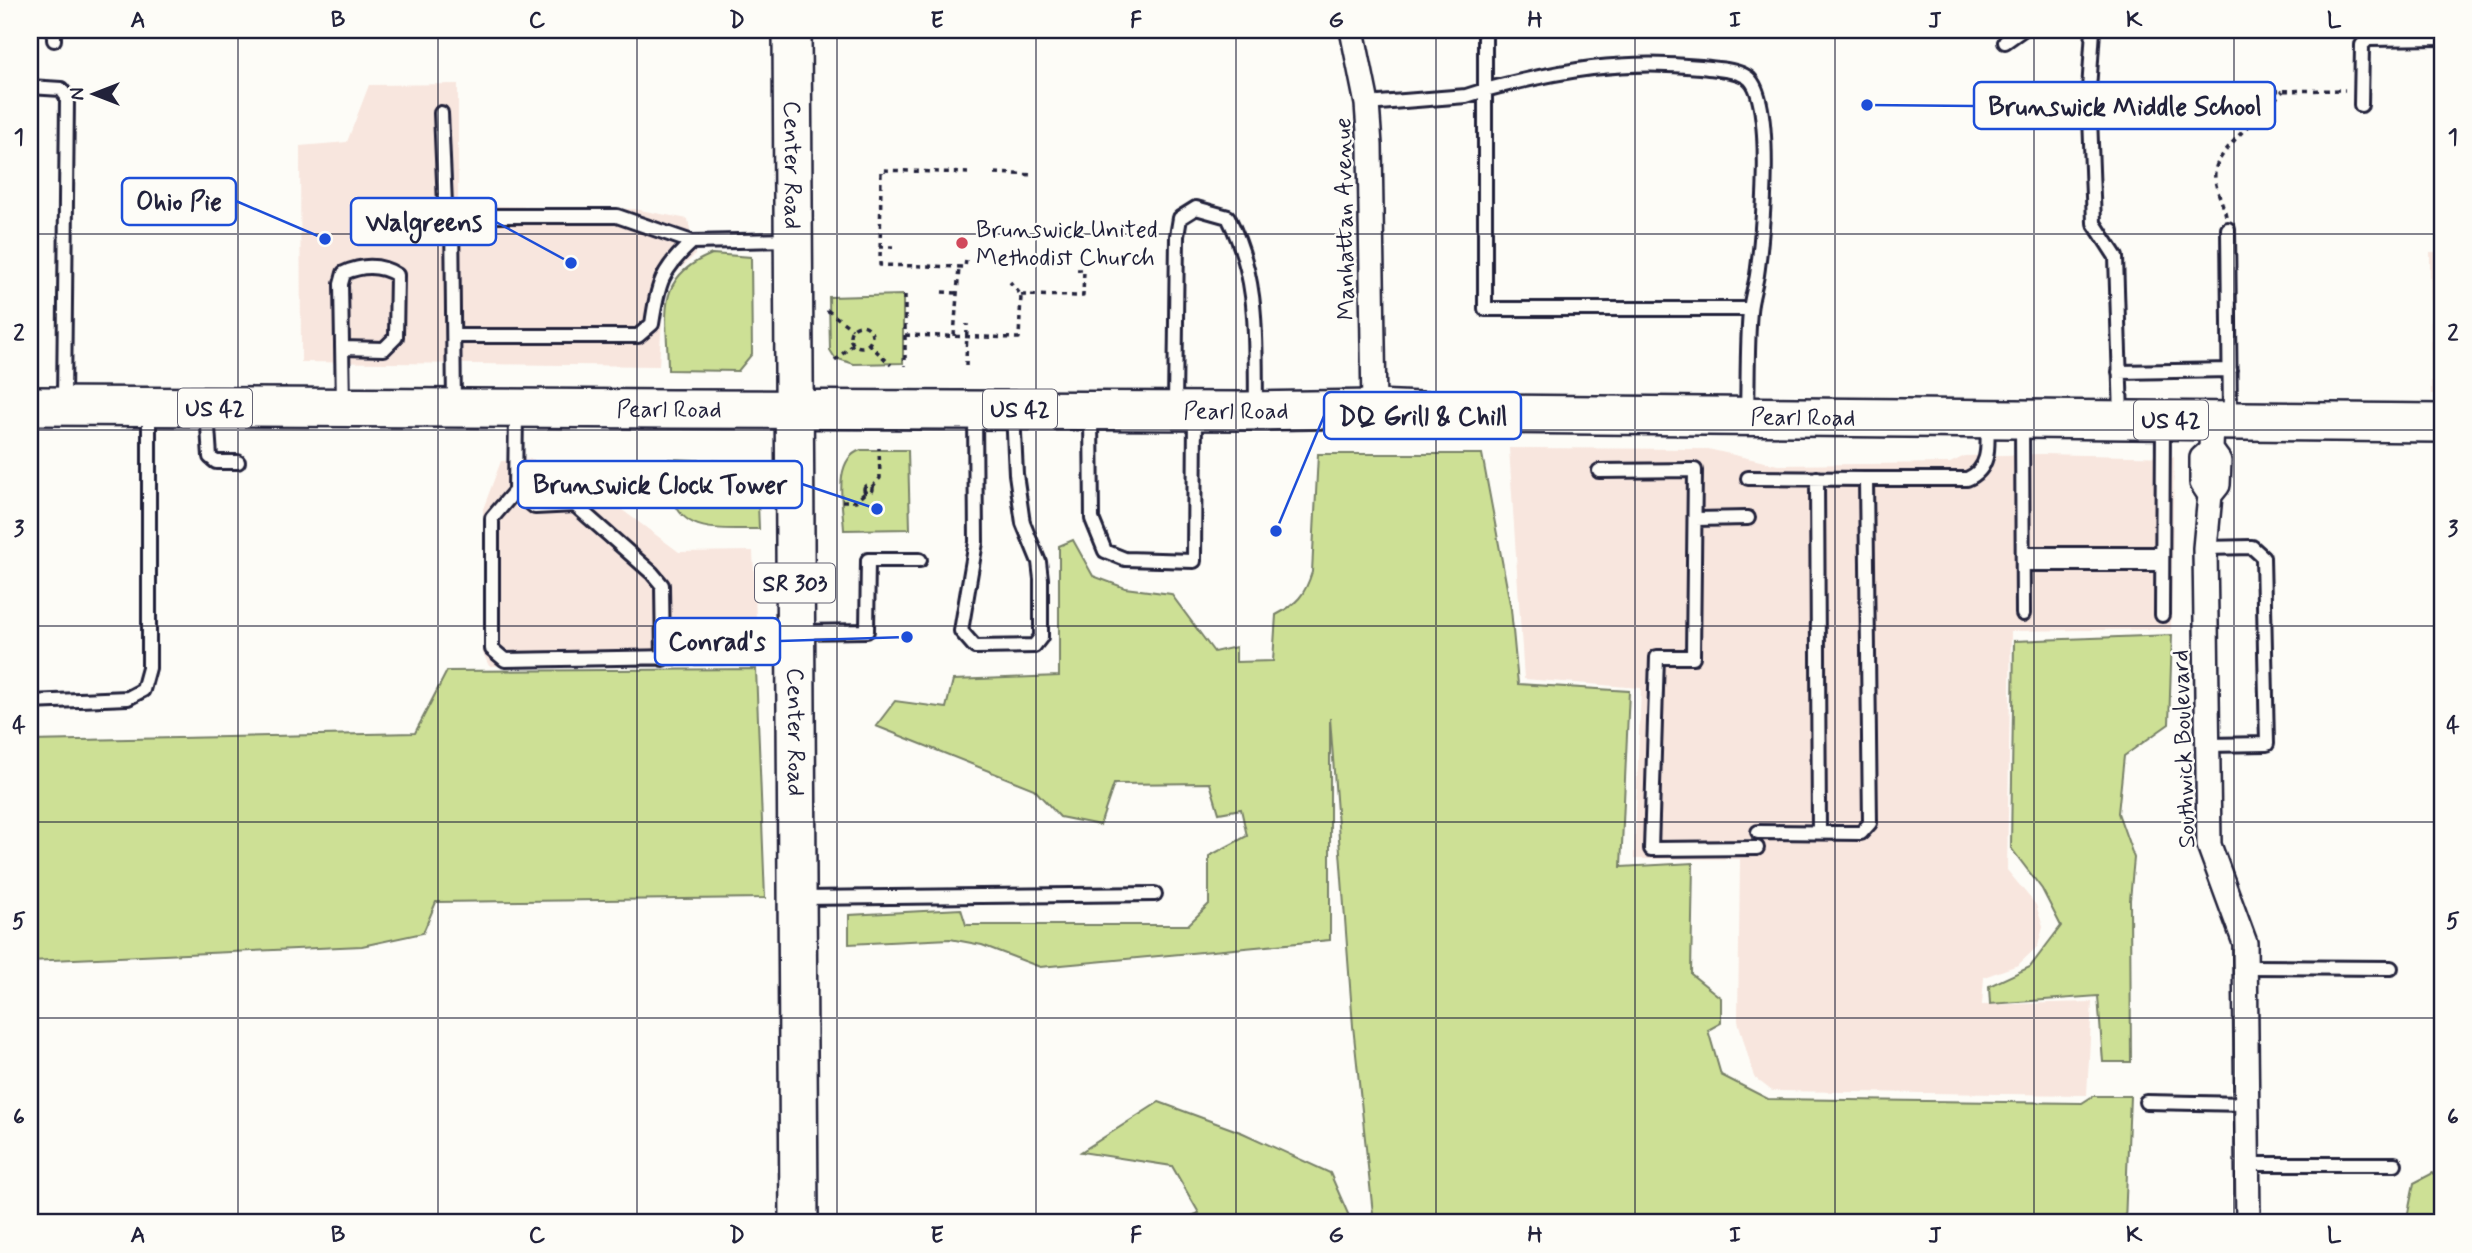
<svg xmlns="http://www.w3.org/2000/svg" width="2472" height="1253" font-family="Mynerve,sans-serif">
<rect width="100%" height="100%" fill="#fdfcf7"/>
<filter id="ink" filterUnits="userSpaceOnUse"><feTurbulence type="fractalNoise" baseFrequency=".0143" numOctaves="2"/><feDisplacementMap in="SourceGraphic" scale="14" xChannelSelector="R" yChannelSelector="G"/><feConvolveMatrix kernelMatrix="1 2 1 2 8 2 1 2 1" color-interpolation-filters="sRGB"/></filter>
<g filter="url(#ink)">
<path fill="#f8e6de" d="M458,84V205L634,209L688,219L695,255L664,284L659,366L301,362L300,146L347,142L369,85Z
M2430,252H2442V394H2431Z
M1509,448L1708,449L1778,465L1950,463L1965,456L2042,454L2174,457L2171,629L2011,631L2007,870L2036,905L2043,927L2038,946L2018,965L1984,977L1982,1005L2092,1002L2087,1095L1772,1091L1754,1077L1738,1021L1740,859H1634L1641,688L1524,679Z
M534,459L536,472L583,481L679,552L753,551L758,663L489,666L483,653V509L501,461Z"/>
<path fill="#cde095" stroke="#788168" stroke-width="2" d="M712,254L751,257L752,354L738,371L668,370C668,317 652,278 712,254Z
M903,295V363L854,364L835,358L830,350L829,297Z
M861,450H908L910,529L844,530C843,507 832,459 861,450Z
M1318,454H1482L1511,609L1518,684L1629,691L1621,867L1693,863L1691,974L1721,998V1023L1708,1030L1721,1075L1768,1099L2082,1103L2093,1096H2130L2125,1223H1374L1353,1026L1330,718V940L1040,967L982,945L950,939L849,944V915L961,909L966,925H1188L1209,904V856L1247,836L1241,809L1219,813L1210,783L1114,784L1100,825L1060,817L1034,789L876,726L895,701L946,708L953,680L1059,676V546L1073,540L1093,576L1125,588L1171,594L1214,652L1236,647V662L1273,661L1276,615C1297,604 1305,595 1312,572Z
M669,459L747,462L757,477L759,529C732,528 687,536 675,503C670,490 670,473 669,459Z
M2172,635L2169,724L2124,756L2118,813L2134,858L2130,900L2131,1062H2103L2098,996L1990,1004L1989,986L2030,967L2061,926L2042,889L2011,848L2014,641Z
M756,669L765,898L436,902L423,933L362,946L30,961V741L415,733L447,671Z
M1159,1102L1243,1133L1330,1173L1352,1223H1174L1199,1213L1172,1166L1081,1152Z
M2433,1173L2442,1186V1223H2406L2414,1183Z"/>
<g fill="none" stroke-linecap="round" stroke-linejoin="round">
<g stroke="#22223b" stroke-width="18">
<path id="service" d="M54,30V40
M1485,30V90C1561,70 1622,59 1701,67C1714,69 1736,69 1747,77C1776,96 1762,241 1757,275C1755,287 1751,299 1750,311C1747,345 1748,379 1747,413
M2093,30L2089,90L2094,223L2116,257L2121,416
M2005,42L2022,30
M30,87L61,89L67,97L64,403
M1367,104L1466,96L1485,90V309H1750
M2361,105L2362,45L2368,39L2442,38
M441,113L445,204L452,216L454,406
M452,216H617L692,242
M2228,229L2230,416
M454,336H638L652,324C658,284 661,270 692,242L789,240
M342,348L384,349L396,337L397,275C380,264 362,265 344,273L341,284L343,405
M2119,372L2230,370
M1175,407L1177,236L1180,218L1196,208L1228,217C1260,279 1255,340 1256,409
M207,412L210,457L216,462H238
M516,412L515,491L492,518V649L505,660L792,655
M975,412L976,542L961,631L975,647L1034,646L1041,637V579L1039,562L1023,523L1016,474L1013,412
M1091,414L1092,519L1105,551L1125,559L1194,561L1195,414
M2022,422L2023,614
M1599,471L1695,470L1693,657H1657L1651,849L1757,848
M1748,478L1866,479
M1817,478L1819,832
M515,491L535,507L575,505L652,573L662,585L663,659
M1695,519L1748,518
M2205,548L2252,547L2263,557L2267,744L2208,745
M2023,554H2162
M2023,564H2162
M2162,615L2163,422
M799,632L867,631L868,560H920
M30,702L128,698L143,690L149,668V410
M1758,832L1861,833L1870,823L1866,479H1967C1991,469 1988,445 1987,423
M801,898L1155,894
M2246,967L2391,968
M2146,1102L2246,1104
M2245,1164H2395"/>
</g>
<g stroke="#22223b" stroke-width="28">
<path id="minor" d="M1352,30L1367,104L1370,145L1374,409
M2212,420L2211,450L2219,461L2218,485L2210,495L2205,548L2209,845L2245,943L2248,1223
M2210,495L2202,483V458L2211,450"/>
</g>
<g stroke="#22223b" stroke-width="42">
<g id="primary">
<path id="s1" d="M792,30L799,1223"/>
<path id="s2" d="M30,406C435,411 840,407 1245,411L1374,409L1491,414L2442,423"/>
</g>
</g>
<path stroke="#22223b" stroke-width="3.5" stroke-dasharray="5 5" stroke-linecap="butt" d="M2104,93L2345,90
M995,173L1033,175
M2226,216C2223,201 2211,183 2216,167C2223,146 2267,109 2283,91
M879,247H893
M966,260L965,267L880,265L881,170L968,173
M942,292L957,293
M905,295V366
M1021,295L1083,296L1084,270H1074
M827,310L852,329
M850 336a11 11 0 1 1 22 0a11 11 0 1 1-22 0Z
M905,335L1019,338L1021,295L1010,282
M954,336L959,267
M868,343L891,365
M835,361L853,344
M966,366L967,324
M864 489a4 4 0 1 1 8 0a4 4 0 1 1-8 0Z
M872,487L880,478L879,448
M842,501H856L866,492"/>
<use href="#service" stroke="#fdfcf7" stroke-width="12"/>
<use href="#minor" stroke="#fdfcf7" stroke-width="23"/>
<use href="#primary" stroke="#fdfcf7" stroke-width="37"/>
</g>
</g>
<path fill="none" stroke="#22223b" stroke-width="2" stroke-opacity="0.55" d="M238,30V1223M438,30V1223M637,30V1223M837,30V1223M1036,30V1223M1236,30V1223M1436,30V1223M1635,30V1223M1835,30V1223M2034,30V1223M2234,30V1223M30,234H2442M30,430H2442M30,626H2442M30,822H2442M30,1018H2442"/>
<circle fill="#d1495b" stroke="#fdfcf7" stroke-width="2.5" cx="962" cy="243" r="7"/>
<g text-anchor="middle" stroke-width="5" stroke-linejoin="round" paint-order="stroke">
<g fill="#fdfcf7" stroke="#646373" stroke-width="2">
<rect x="178" y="388.5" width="74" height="39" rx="5"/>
<rect x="983" y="389.5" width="74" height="39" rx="5"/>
<rect x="2134" y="400.5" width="74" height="39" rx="5"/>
<rect x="755" y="563.5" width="80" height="39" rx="5"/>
</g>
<g font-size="23" font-weight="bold" fill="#22223b">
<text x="215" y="416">US 42</text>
<text x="1020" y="417">US 42</text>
<text x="2171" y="428">US 42</text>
<text x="795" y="591">SR 303</text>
</g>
<g font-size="24" fill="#22223b" stroke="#fdfcf7">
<text dy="8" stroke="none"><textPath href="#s1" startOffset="135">Center Road</textPath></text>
<text transform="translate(1344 219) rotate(-91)" y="8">Manhattan Avenue</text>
<text dy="8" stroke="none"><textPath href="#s2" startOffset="639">Pearl Road</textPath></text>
<text dy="8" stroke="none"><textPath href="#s2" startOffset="1206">Pearl Road</textPath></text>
<text dy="8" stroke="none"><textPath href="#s2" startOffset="1773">Pearl Road</textPath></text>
<text dy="8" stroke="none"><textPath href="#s1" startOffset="702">Center Road</textPath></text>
<text transform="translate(2183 749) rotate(-92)" y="8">Southwick Boulevard</text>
</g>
<g font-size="24" fill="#22223b" stroke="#fdfcf7" text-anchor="start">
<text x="976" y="237">Brunswick United<tspan x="976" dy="28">Methodist Church</tspan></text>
</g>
</g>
<path fill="none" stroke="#1d4ed8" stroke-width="2.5" d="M1867 105L1974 106M325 239L236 201M571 263L496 222M1276 531L1324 416M877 509L802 484M907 637L780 641"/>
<g fill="#1d4ed8" stroke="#fdfcf7" stroke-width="2.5">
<circle cx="1867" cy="105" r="7"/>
<circle cx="325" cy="239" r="7"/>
<circle cx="571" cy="263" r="7"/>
<circle cx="1276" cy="531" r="7"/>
<circle cx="877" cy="509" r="7"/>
<circle cx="907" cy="637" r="7"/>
</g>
<g fill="#fdfcf7" stroke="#1d4ed8" stroke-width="2.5">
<rect x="1974" y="82" width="301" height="47" rx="7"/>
<rect x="122" y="178" width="114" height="47" rx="7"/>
<rect x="351" y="198" width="145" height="47" rx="7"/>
<rect x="1324" y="392" width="197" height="47" rx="7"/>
<rect x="518" y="461" width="284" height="47" rx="7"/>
<rect x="655" y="618" width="125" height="47" rx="7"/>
</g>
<g font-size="26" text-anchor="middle" font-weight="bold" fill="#22223b">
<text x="2125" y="115">Brunswick Middle School</text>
<text x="179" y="210">Ohio Pie</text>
<text x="424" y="231">Walgreens</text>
<text x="1423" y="425">DQ Grill &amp; Chill</text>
<text x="660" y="493">Brunswick Clock Tower</text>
<text x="717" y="650">Conrad's</text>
</g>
<rect width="2472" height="1253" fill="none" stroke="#fdfcf7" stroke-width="77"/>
<g transform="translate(94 94) rotate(270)" stroke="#fdfcf7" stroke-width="5" paint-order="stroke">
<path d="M0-5L12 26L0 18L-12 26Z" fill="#22223b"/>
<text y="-10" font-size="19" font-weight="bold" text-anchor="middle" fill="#22223b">N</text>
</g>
<rect x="38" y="38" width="2396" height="1176" fill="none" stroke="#22223b" stroke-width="2.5"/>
<g font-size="23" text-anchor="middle" font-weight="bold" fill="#22223b">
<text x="138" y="27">A</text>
<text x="338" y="27">B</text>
<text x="537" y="27">C</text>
<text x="737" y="27">D</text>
<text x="937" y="27">E</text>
<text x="1136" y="27">F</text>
<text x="1336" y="27">G</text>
<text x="1535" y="27">H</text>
<text x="1735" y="27">I</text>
<text x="1935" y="27">J</text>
<text x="2134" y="27">K</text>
<text x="2334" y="27">L</text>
<text x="19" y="144">1</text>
<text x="2453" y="144">1</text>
<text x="19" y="340">2</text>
<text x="2453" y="340">2</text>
<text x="19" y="536">3</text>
<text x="2453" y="536">3</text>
<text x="19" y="732">4</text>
<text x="2453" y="732">4</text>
<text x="19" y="928">5</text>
<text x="2453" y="928">5</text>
<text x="19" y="1124">6</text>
<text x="2453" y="1124">6</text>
<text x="138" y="1242">A</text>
<text x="338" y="1242">B</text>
<text x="537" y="1242">C</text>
<text x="737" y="1242">D</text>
<text x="937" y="1242">E</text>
<text x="1136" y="1242">F</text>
<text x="1336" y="1242">G</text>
<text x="1535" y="1242">H</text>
<text x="1735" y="1242">I</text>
<text x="1935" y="1242">J</text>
<text x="2134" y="1242">K</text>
<text x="2334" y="1242">L</text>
</g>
</svg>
